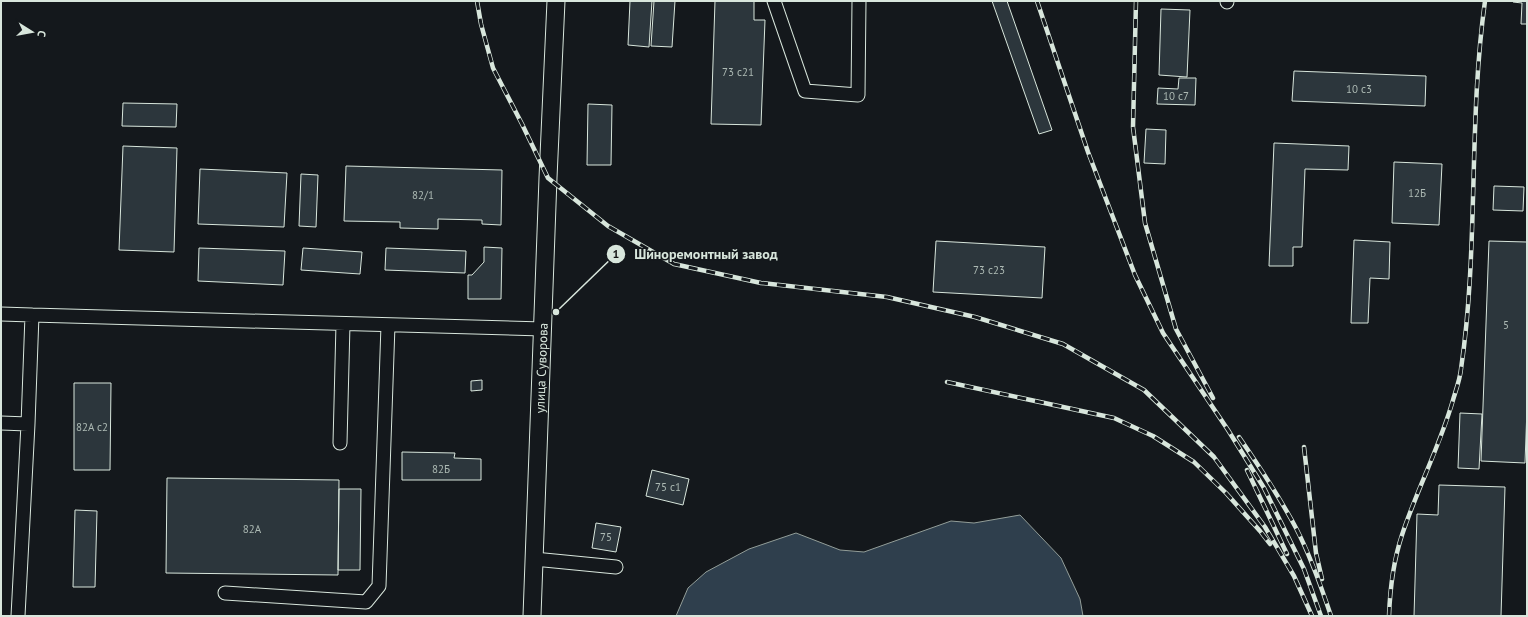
<svg xmlns="http://www.w3.org/2000/svg" width="1528" height="617" font-family="'PT Sans',sans-serif">
<rect width="100%" height="100%" fill="#14181c"/>
<path fill="#2f3f4d" stroke="#939e99" d="M1020,515L1061,558L1080,599L1083,616H676L688,588L706,572L749,549L796,533L840,550L864,552L951,521L974,523Z"/>
<path fill="#2c363c" stroke="#d8e6dc" d="M630,1H652L649,47L628,45Z
M654,1H675L672,47L651,46Z
M715,1H754V20H765L761,125L711,124Z
M992,1H1007L1052,130L1039,134Z
M1513,1H1527V24H1521L1522,3L1513,2Z
M1161,9L1190,10L1187,77L1159,75Z
M1294,71L1426,76L1425,106L1292,101Z
M1179,78H1196L1195,105L1157,104L1158,88L1178,89Z
M123,103L177,104L176,127L122,126Z
M588,104L612,105L611,165H587Z
M1146,129L1166,130L1165,164L1144,163Z
M1274,143L1349,146L1348,170L1305,169L1302,247H1293V266H1269Z
M123,146L177,148L174,252L119,250Z
M1394,162L1442,164L1439,225L1392,223Z
M346,166L502,170L501,225L482,224V220L438,219V229L400,228V222L344,221Z
M200,169L287,173L284,227L198,224Z
M301,174L318,175L316,227L299,226Z
M1494,186L1524,187L1523,211L1493,210Z
M1354,240L1390,242L1389,279L1370,278L1368,323H1351Z
M936,241L1045,247L1042,298L933,292Z
M1489,241L1527,242V408L1525,463L1481,461Z
M484,247L502,248L501,299H468V275H472L484,262Z
M199,248L285,251L283,285L198,281Z
M303,248L362,252L360,274L301,270Z
M386,248L466,251L465,273L385,270Z
M482,380V390L471,391V381Z
M74,383H111L110,470H74Z
M1460,413L1482,414L1479,469L1458,468Z
M402,452L455,453L454,458L481,459V480H402Z
M652,470L689,479L683,505L646,496Z
M167,478L339,480L338,575L166,573Z
M1439,485L1505,487L1501,616H1414L1417,514L1438,515Z
M339,489H361L360,570H338Z
M75,510L97,511L95,587H73Z
M596,523L621,527L616,552L592,548Z"/>
<g fill="none" stroke-linecap="round" stroke-linejoin="round">
<g stroke="#d8e6dc" stroke-width="15">
<path id="minor" d="M774,1L805,91L858,95L859,1
M1227,2V1
M1,314L32,315L28,424L1,423
M32,315L543,329
M340,443L343,324
M534,559L616,567
M225,593L366,602L379,586L388,325
M18,616L28,424"/>
</g>
<g stroke="#d8e6dc" stroke-width="19">
<g id="major">
<path id="s1" d="M532,616L548,178L556,1"/>
</g>
</g>
<use href="#minor" stroke="#14181c" stroke-width="13"/>
<use href="#major" stroke="#14181c" stroke-width="17"/>
<g stroke="#d8e6dc" stroke-width="4.5">
<path id="rail" d="M477,1L481,24L493,68L522,124L548,178L608,226L674,264L761,283L887,297L975,317L1063,344L1144,390L1214,457L1265,527L1294,576L1312,616
M1037,1L1088,152L1135,275L1163,333L1228,430L1264,488L1304,569L1321,616
M1136,1L1133,127L1145,223L1176,329L1213,398
M947,382L1114,418L1153,436L1194,462L1226,493L1260,531L1270,544
M1239,437C1259,466 1279,496 1296,528C1310,555 1321,586 1331,616
M1304,447L1316,553L1322,579
M1247,470L1287,554
M1389,616C1390,589 1393,562 1402,535C1417,489 1440,446 1453,400C1456,390 1460,379 1461,369C1479,247 1468,123 1485,1"/>
</g>
<use href="#rail" stroke="#14181c" stroke-width="3" stroke-dasharray="9" stroke-linecap="butt"/>
</g>
<g text-anchor="middle" stroke-width="3" stroke-linejoin="round" paint-order="stroke">
<g font-size="11" fill="#adbab4">
<text x="738" y="76">73 с21</text>
<text x="1359" y="93">10 с3</text>
<text x="1176" y="100">10 с7</text>
<text x="1417" y="197">12Б</text>
<text x="423" y="199">82/1</text>
<text x="989" y="274">73 с23</text>
<text x="1506" y="329">5</text>
<text x="92" y="431">82А с2</text>
<text x="441" y="473">82Б</text>
<text x="668" y="491">75 с1</text>
<text x="252" y="533">82А</text>
<text x="606" y="541">75</text>
</g>
<g font-size="13" fill="#d8e6dc" stroke="#14181c">
<text dy="5" stroke="none"><textPath href="#s1" startOffset="248">улица Суворова</textPath></text>
</g>
</g>
<path fill="none" stroke="#d8e6dc" stroke-width="1.5" d="M556 312L616 254"/>
<g fill="#d8e6dc" stroke="#14181c" stroke-width="1.5">
<circle cx="556" cy="312" r="4"/>
<circle cx="616" cy="254" r="10"/>
</g>
<g font-size="12" text-anchor="middle" font-weight="bold" fill="#111">
<text x="616" y="258">1</text>
</g>
<g font-size="14" text-anchor="middle" font-weight="bold" fill="#d8e6dc" stroke="#14181c" stroke-width="3" stroke-linejoin="round" paint-order="stroke">
<text x="706" y="259">Шиноремонтный завод</text>
</g>
<rect width="1528" height="617" fill="none" stroke="#d8e6dc" stroke-width="4"/>
<g transform="translate(32 32) rotate(101)" stroke="#14181c" stroke-width="3" paint-order="stroke">
<path d="M0-3L7 15L0 10L-7 15Z" fill="#d8e6dc"/>
<text y="-6" font-size="11" font-weight="bold" text-anchor="middle" fill="#d8e6dc">С</text>
</g>
</svg>
